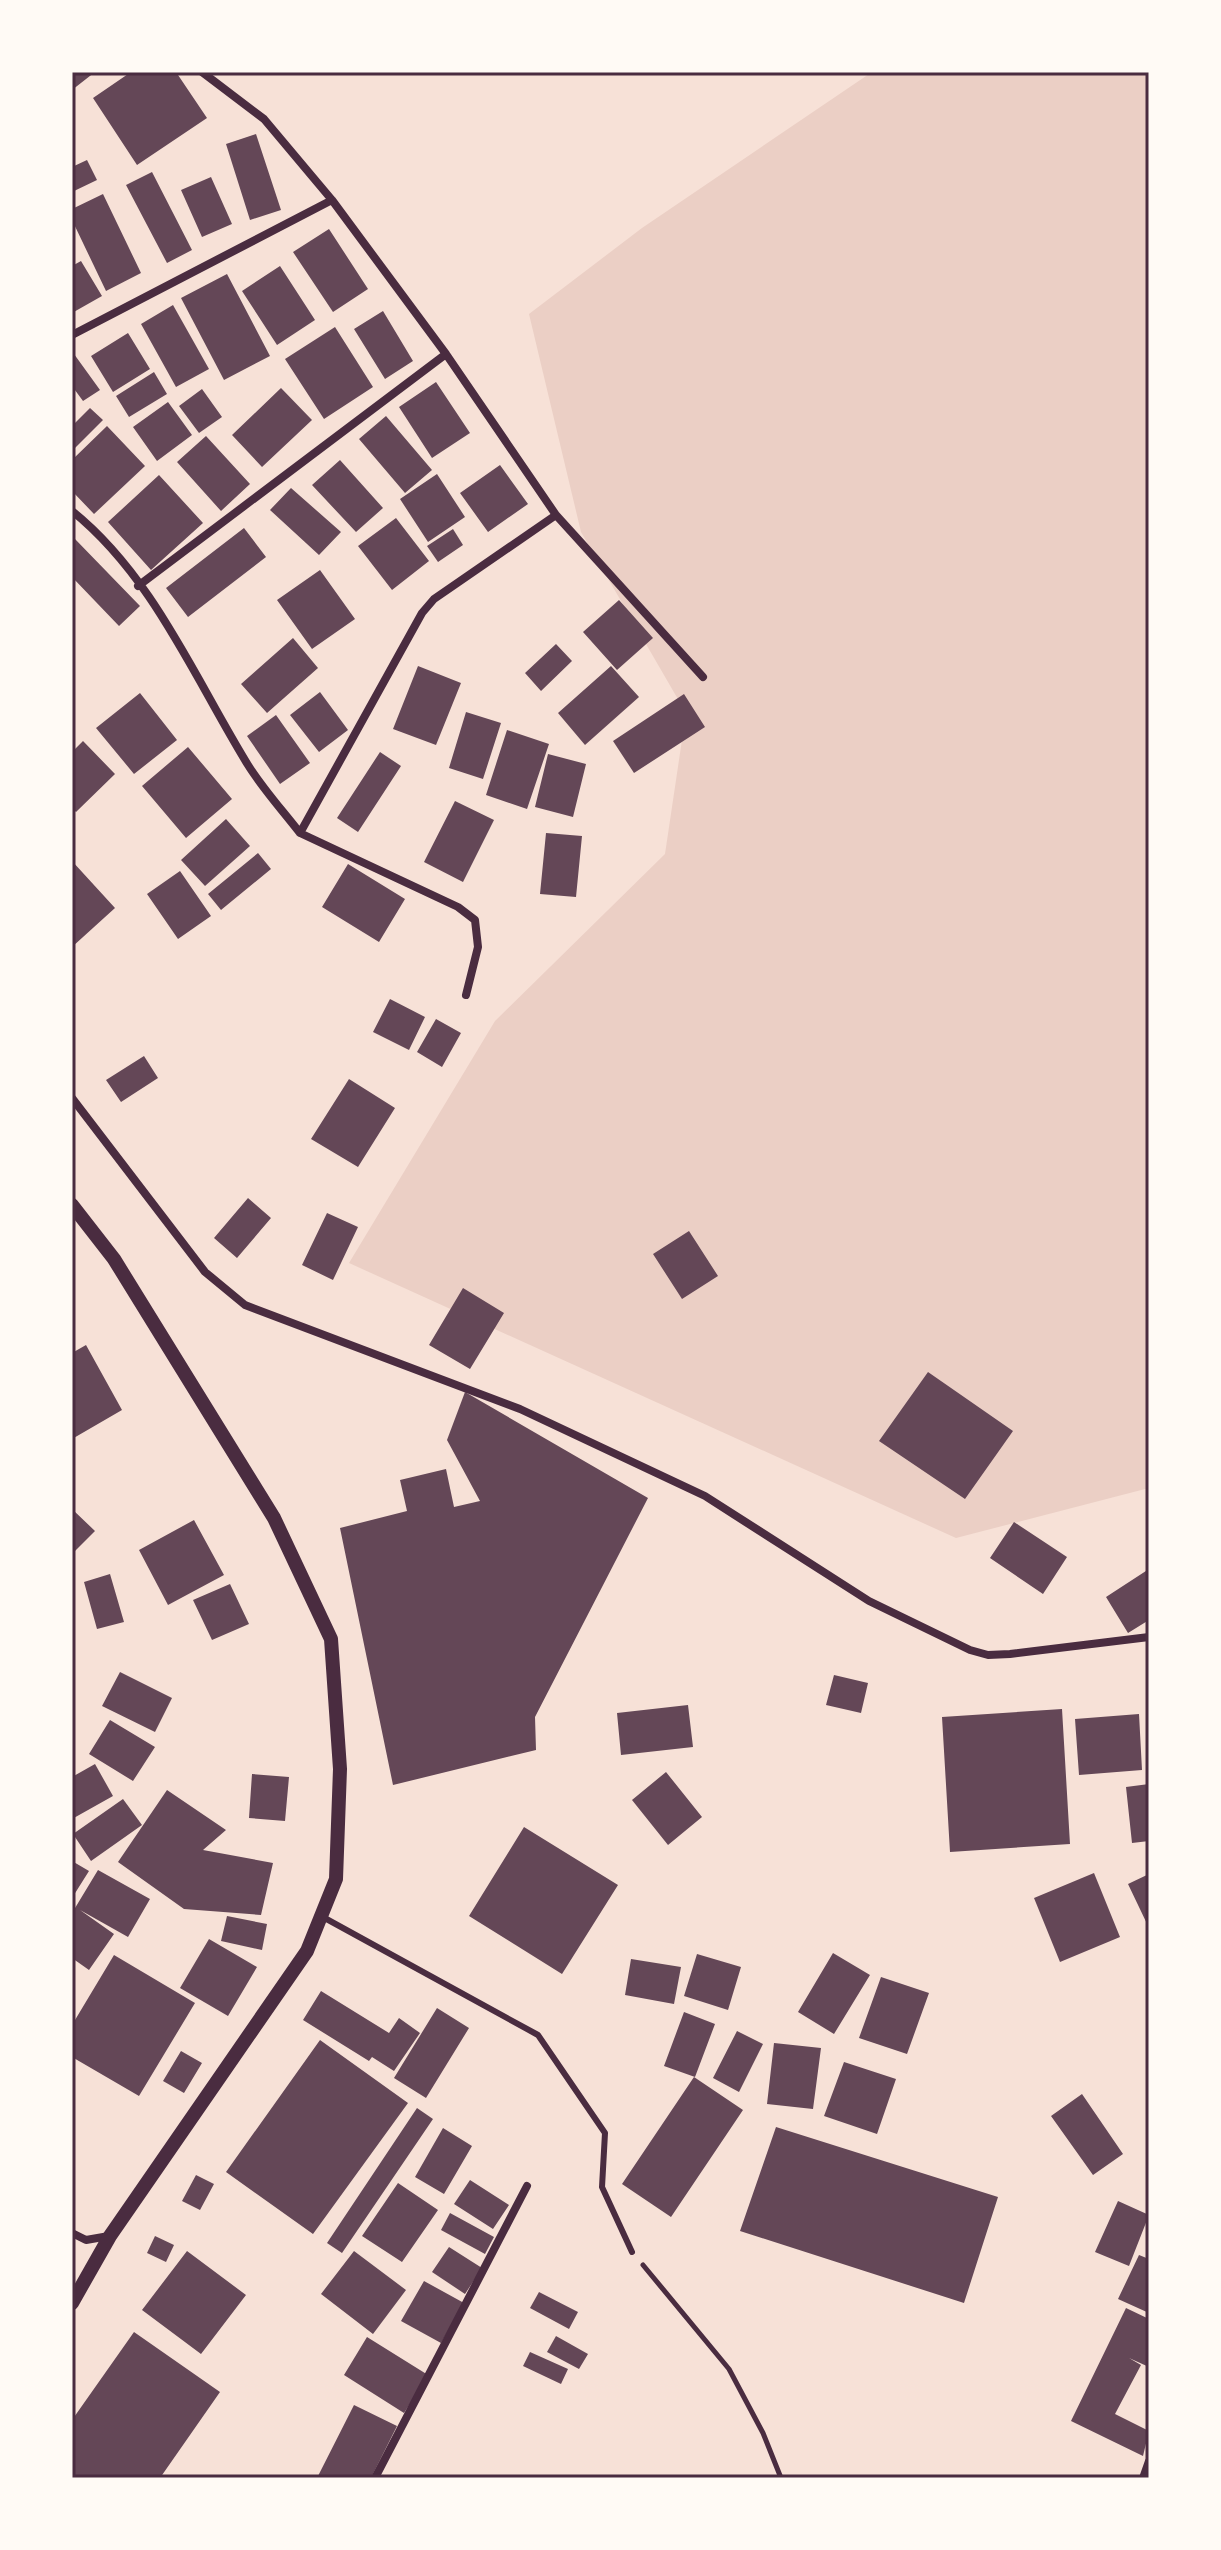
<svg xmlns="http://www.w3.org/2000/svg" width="1221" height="2550" font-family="'Titillium Web',sans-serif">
<rect width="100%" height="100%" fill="#f7e1d7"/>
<path fill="#ebcfc5" d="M872,72H1149V1488L956,1538L349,1263L495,1021L665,854L686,713L581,532L529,314L642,228Z"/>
<path fill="#644757" d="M72,72H95L72,90Z
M131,72H176L207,118L137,165L93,98Z
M256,134L281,210L250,220L226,144Z
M87,160L97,180L72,192V167Z
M152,172L192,250L167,263L126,185Z
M211,177L232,224L202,237L181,190Z
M103,194L141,273L106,291L72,220V209Z
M329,229L368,289L333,312L293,252Z
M81,261L102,296L72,313V266Z
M280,266L315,320L277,345L242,291Z
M227,274L270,356L224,380L181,298Z
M173,305L209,369L176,387L141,324Z
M383,311L413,361L385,379L354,329Z
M335,327L373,387L324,419L285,359Z
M128,333L150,369L113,392L91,356Z
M74,354L100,390L83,401L72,386Z
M154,372L167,394L129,417L116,396Z
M436,382L470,433L432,458L399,407Z
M281,388L312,420L262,467L232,435Z
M202,389L222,417L199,433L179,406Z
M168,402L192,435L157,461L133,427Z
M90,408L103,420L74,449L72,426Z
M386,416L432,470L405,493L359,439Z
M107,426L145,466L94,514L72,491V460Z
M206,436L250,484L221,511L177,462Z
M340,460L383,508L356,532L312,485Z
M500,465L528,504L488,532L460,493Z
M437,474L465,517L428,542L400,499Z
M159,475L203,523L151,570L108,522Z
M291,488L341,532L319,555L270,510Z
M396,518L429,561L392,590L358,546Z
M244,528L266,557L188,617L166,588Z
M453,529L463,545L438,562L427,546Z
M75,539L140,606L119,626L72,577V542Z
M320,570L355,619L312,649L277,600Z
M619,600L653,638L617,670L583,632Z
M293,638L318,668L267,713L241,684Z
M556,644L572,661L541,691L525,673Z
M418,666L461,683L436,745L393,729Z
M611,666L639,697L585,745L558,713Z
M320,692L348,730L319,752L290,715Z
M140,693L177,740L134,774L96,728Z
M684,694L705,727L634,773L613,741Z
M466,712L501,723L483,779L449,768Z
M276,715L310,763L280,784L247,736Z
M507,730L549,744L527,809L486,795Z
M83,741L115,774L76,812L72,808V752Z
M188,747L232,799L186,838L142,786Z
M380,752L401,766L358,832L337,818Z
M548,754L586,764L573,817L535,807Z
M455,801L494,820L463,882L424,862Z
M226,819L250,846L205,886L181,860Z
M546,833L582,836L576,897L540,894Z
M258,853L271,869L221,910L208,894Z
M72,861L115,908L72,947Z
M348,864L405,899L379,942L322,907Z
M180,871L211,916L178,939L147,894Z
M390,999L425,1017L409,1050L373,1032Z
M436,1019L461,1033L442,1067L417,1052Z
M144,1056L158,1078L121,1102L106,1080Z
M349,1079L395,1108L358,1167L311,1139Z
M248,1198L271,1218L237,1258L214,1238Z
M327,1213L358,1227L333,1280L302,1265Z
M689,1231L718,1276L682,1299L653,1254Z
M463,1288L504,1313L470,1369L429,1345Z
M86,1345L122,1410L72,1439V1353Z
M928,1372L1013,1431L965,1499L879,1441Z
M465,1392L648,1498L535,1717L536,1750L393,1785L340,1528L407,1511L400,1480L446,1469L454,1507L480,1501L447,1440Z
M72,1509L95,1531L72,1554Z
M194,1520L224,1575L168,1605L139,1550Z
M1014,1522L1067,1557L1043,1594L990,1558Z
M1149,1569V1620L1128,1633L1106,1597Z
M110,1574L124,1622L97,1629L84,1582Z
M230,1584L249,1624L212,1640L193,1600Z
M120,1672L172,1698L155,1732L102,1706Z
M834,1675L868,1683L861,1713L826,1705Z
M688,1705L693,1747L621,1755L617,1713Z
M1062,1709L1070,1844L950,1852L942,1717Z
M1139,1714L1142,1770L1079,1775L1075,1719Z
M110,1720L155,1747L133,1781L89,1754Z
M95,1764L113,1796L72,1819V1777Z
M666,1772L702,1817L668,1845L632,1800Z
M252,1774L289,1777L285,1821L249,1818Z
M1149,1784V1841L1132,1843L1126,1787Z
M167,1790L226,1830L203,1850L273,1863L261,1915L184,1909L118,1862Z
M123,1799L142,1825L91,1861L73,1834Z
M524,1827L618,1885L562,1974L469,1916Z
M72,1861L89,1871L72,1898Z
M98,1870L150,1899L128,1937L80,1910L114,1934L89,1970L72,1958V1913Z
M1094,1873L1120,1937L1060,1962L1034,1898Z
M1149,1874V1928L1128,1884Z
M227,1916L267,1924L262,1950L221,1941Z
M209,1939L257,1967L228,2016L180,1988Z
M833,1953L870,1975L834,2034L798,2012Z
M697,1954L741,1967L728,2010L684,1996Z
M114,1955L195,2003L139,2096L72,2057V2025Z
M631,1959L681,1967L674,2004L625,1995Z
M881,1977L929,1993L907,2054L859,2038Z
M321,1991L389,2033L399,2018L420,2033L394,2071L372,2057L369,2061L303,2020Z
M437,2008L469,2028L426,2098L394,2078Z
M684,2012L715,2024L695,2077L664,2066Z
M737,2031L763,2044L739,2092L713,2078Z
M320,2040L408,2103L313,2234L226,2172Z
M774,2043L821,2048L813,2109L767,2104Z
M181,2051L202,2063L184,2093L163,2081Z
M844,2062L896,2079L877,2134L824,2116Z
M694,2077L743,2110L671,2217L622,2184Z
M1082,2094L1123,2154L1093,2175L1051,2116Z
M417,2108L433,2119L342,2253L327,2243Z
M776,2127L998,2197L964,2303L740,2231Z
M443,2128L472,2146L444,2194L415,2177Z
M196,2175L214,2184L200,2210L182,2201Z
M470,2180L509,2205L493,2229L454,2204Z
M398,2183L438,2210L402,2262L362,2236Z
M1118,2201L1149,2215L1129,2266L1095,2252Z
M450,2213L494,2237L485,2254L441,2230Z
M155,2236L174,2245L166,2262L147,2253Z
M449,2247L482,2268L465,2294L432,2272Z
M187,2251L246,2295L201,2354L142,2310Z
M354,2251L406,2290L373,2334L321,2294Z
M1139,2255L1149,2259V2313L1118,2299Z
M424,2281L464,2303L441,2343L401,2321Z
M539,2292L578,2312L569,2329L530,2308Z
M1126,2308L1149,2319V2367L1129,2358L1141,2365L1115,2414L1149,2431L1143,2456L1071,2421Z
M134,2332L220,2392L160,2478H72V2420Z
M556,2336L588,2354L579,2369L547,2352Z
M367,2337L428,2375L404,2413L344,2375Z
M530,2352L568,2369L561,2384L523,2366Z
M354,2405L397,2426L371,2478H317Z"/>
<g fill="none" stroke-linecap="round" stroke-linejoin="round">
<path stroke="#4a2c40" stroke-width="5" d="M643,2265L729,2369L763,2433L781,2478"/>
<path stroke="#4a2c40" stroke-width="6" d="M321,1916L538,2035L605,2133L602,2187L632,2252"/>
<path stroke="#4a2c40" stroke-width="8" d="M202,72L264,119L332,200
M72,335L332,200L446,354L556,515L434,599L422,613L300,833C283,811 263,789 248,765C195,679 153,576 72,511
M556,515L703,677
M138,586L446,354
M300,833L458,907L475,920L478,947L466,995
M72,1098L205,1272L245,1305L520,1409L705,1496L869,1601L970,1650L988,1655L1010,1654L1149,1637
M72,2233L86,2240L109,2236
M375,2478L527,2186
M1143,2478L1149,2461"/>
<path stroke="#4a2c40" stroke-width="14" d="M72,1205L114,1259L274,1518L331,1639L340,1769L336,1879L307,1951L110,2236L72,2303"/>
</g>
<rect width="1221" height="2550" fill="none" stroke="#fffaf5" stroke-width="148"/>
<rect x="74" y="74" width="1073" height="2402" fill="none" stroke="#4a2c40" stroke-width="3"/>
</svg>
